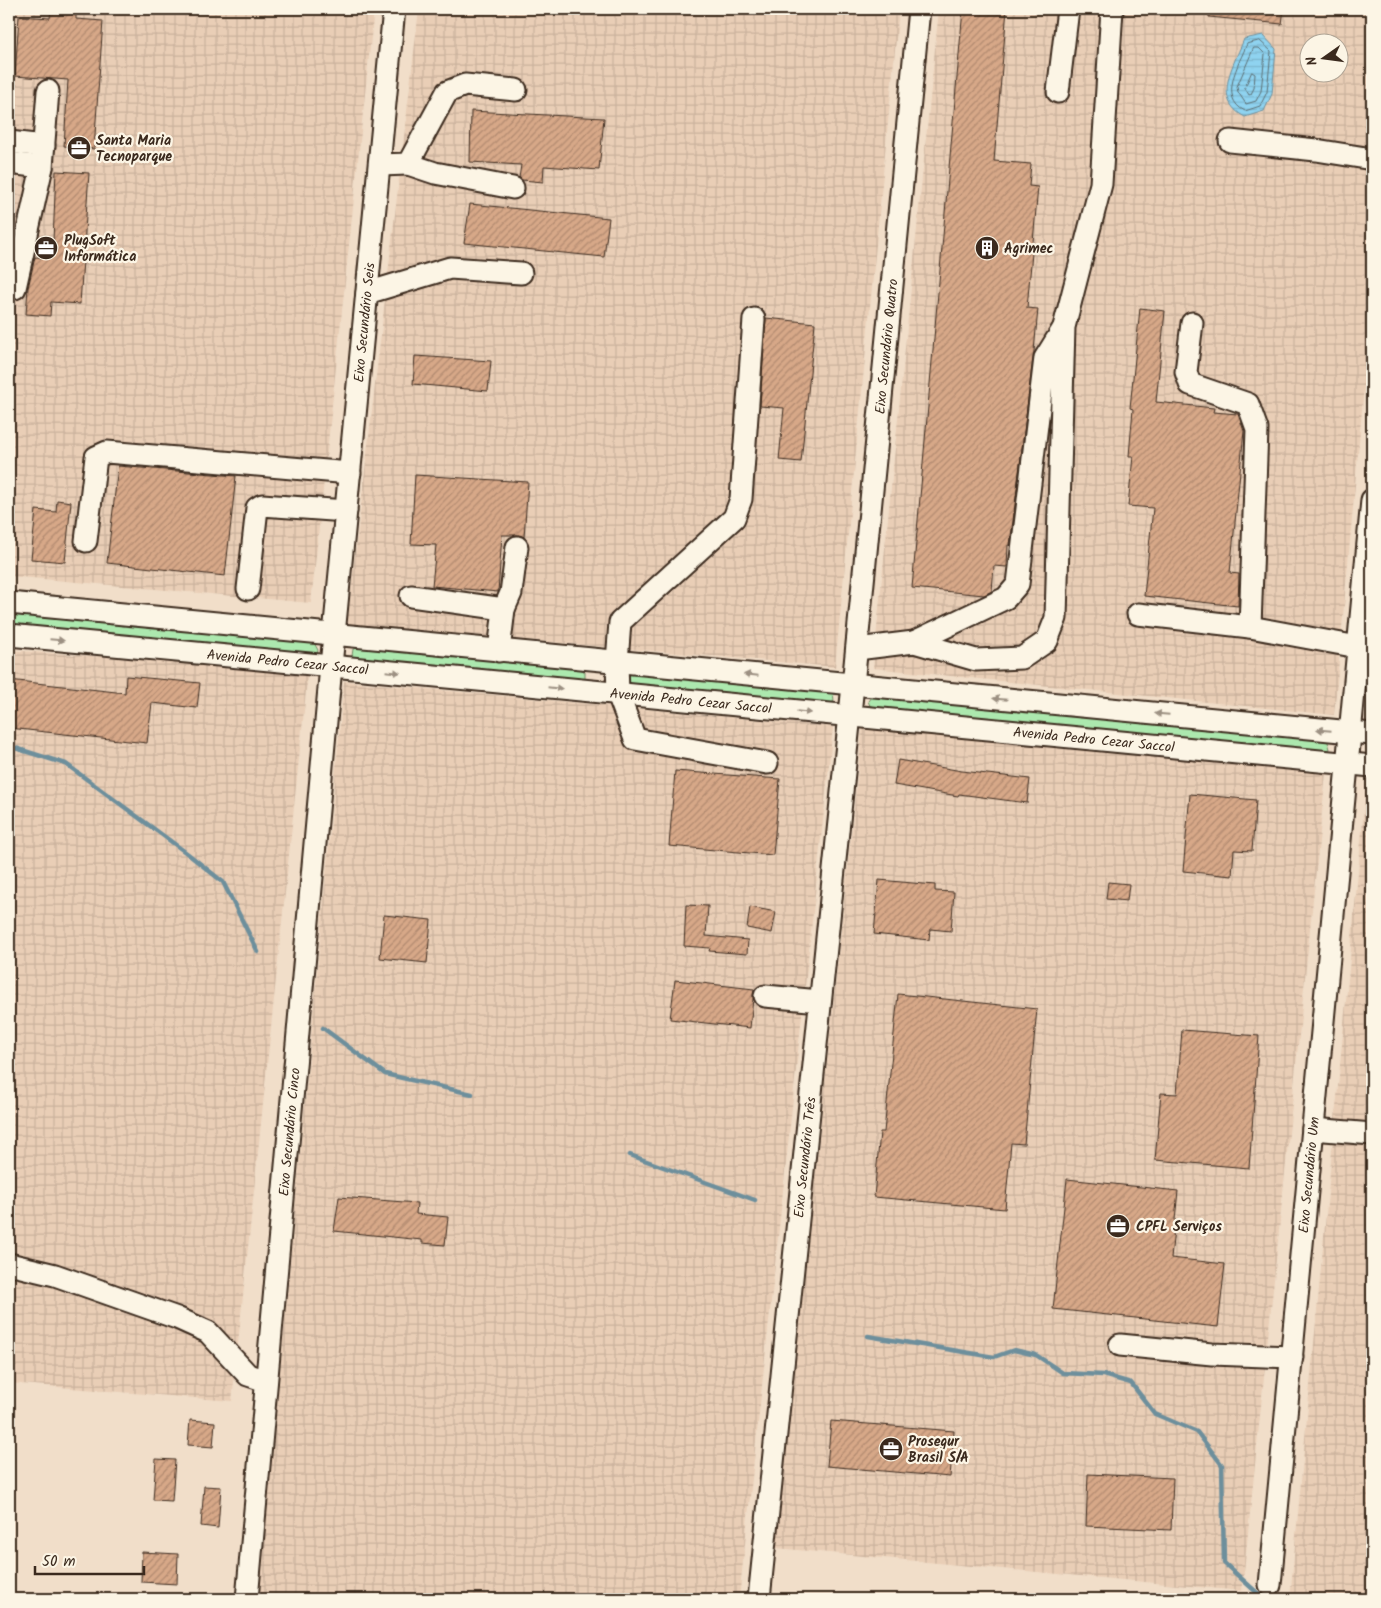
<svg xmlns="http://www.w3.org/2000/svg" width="1381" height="1608" font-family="Kalam,sans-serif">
<defs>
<pattern id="industrial-grid" width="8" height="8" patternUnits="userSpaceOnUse" patternTransform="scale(1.25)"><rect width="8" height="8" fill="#e9ceb6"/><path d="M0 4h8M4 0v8" fill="none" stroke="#c9b19c"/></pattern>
<pattern id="water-rules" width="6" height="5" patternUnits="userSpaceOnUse" patternTransform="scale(1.25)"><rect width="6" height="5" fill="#8fd3f0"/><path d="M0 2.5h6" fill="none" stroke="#7cb5cd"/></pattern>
<pattern id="building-hatch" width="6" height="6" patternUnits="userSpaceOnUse" patternTransform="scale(1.25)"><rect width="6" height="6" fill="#d7a888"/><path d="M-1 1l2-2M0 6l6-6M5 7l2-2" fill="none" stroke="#b0896f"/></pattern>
</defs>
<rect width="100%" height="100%" fill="#f1dec9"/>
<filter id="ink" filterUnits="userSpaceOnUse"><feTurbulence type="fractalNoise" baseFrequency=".02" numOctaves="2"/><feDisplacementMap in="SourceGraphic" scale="10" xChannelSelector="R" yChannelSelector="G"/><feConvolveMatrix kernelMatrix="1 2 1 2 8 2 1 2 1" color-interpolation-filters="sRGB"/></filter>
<g filter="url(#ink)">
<path fill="url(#industrial-grid)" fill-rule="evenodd" d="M9,9H374L311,603L9,576Z
M419,9H899L835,667L347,624Z
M939,9H1372V300L1334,715L873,668ZM1308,42H1338V72H1308Z
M9,650L308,672L232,1401L9,1383Z
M344,681L833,727L739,1599H259Z
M863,723L1326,773L1242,1591L776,1548Z
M1367,777H1372V1599H1290Z"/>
<path fill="#ace8ae" stroke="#748966" d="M9,612L314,643L318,650L317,655L9,631Z
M362,647L577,667L585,672V681L355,665L352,656L353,649Z
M628,672L833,691L834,701L829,705L626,688Z
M874,693L1318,738L1328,742L1330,749L1322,754L871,708L868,701Z"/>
<path fill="url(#water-rules)" stroke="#6d8f9c" d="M1263,35L1276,49L1272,94L1264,111L1245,117C1211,99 1234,65 1244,39Z"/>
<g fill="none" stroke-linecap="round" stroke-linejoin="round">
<path stroke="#5d6e72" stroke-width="1" d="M1260,41L1271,51L1267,92L1260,106L1245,111C1218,98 1239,64 1247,44Z
M1254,48H1259L1265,54L1261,91L1256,101L1246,104L1238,92L1237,87Z
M1252,72L1255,74L1254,88L1251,94L1249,95L1245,88Z"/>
<path stroke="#6d8f9c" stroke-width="4.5" d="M9,746L66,764L188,854L223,882L258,952
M323,1028L385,1074L472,1094
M630,1155L755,1200
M868,1336L994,1357L1014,1350L1036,1355L1063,1373L1103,1375L1131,1383L1155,1414L1197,1432L1222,1465L1224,1563L1264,1599"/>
</g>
<path fill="url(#building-hatch)" stroke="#3b2a1e" d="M51,9H76V19L103,21L94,149L64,146L68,80L15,76L19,16L50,18Z
M963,9H1007L994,161L1031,164L1029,186L1038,187L1027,308L1038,309L1034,351L1010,545H1008L1007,567L994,566L992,591L984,595L912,588Z
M1209,9H1284L1282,24L1209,17Z
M471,111L604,118L599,170L544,166L543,182L522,180L519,178L521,165L470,162Z
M56,171L89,173L80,304L51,302L50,316L26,314L28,288L35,257L51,258L53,241Z
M470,204L609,218L604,257L464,243Z
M1140,308L1165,311L1156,402L1214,408L1213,412L1238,414L1244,431L1230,573L1239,574L1238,606L1144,596L1153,508L1128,506L1133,456H1129L1133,409L1130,408Z
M766,318L815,323L801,462L779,460L784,408L760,406Z
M415,356L491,361L488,391L413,384Z
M118,466L236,476L225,576L107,563Z
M415,475L528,482L524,537L518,535H502L498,592L432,586L436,545L411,544Z
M57,500L71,502L65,562L31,559L36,510L56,512Z
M126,676L200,683L197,708L152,703L147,743L9,728V680L125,693Z
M898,760L962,771L1030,779L1027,803L959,794L958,796L894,785Z
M675,771L780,779L773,855L669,846Z
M1190,794L1256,800L1252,851L1234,850L1232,876L1183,871Z
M879,880L935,885V891L954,892L951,931L930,929L929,940L874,934Z
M1108,882L1129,884L1127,901L1106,899Z
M686,905L708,906L706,936L748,940L747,954L709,951L710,948L684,946Z
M750,907L776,912L772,933L747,928Z
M384,915L431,920L427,963L380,958Z
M675,980L754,989L750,1028L670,1019Z
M898,994L1037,1009L1024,1144L1011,1143L1005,1209L874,1197L880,1132H884Z
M1182,1030L1259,1036L1249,1168L1155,1160L1161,1093L1177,1094Z
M1067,1179L1178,1191L1171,1258L1225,1264L1218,1327L1053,1309Z
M339,1197L417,1203L416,1214L448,1217L445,1245L422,1243V1240L334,1231Z
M190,1420L215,1422L213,1447L188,1445Z
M831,1421L954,1431L950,1477L827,1466Z
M156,1459L175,1460L172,1501L153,1500Z
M1088,1474L1173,1478L1171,1530L1086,1526Z
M204,1486L221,1487L218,1528L201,1526Z
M142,1552L178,1554L177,1584L141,1582Z"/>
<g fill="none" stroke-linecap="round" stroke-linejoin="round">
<g stroke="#3b2a1e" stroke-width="25">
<g id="minor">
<path d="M1058,92L1068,9"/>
<path d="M1230,141L1316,150L1372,159"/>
<path d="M9,142L44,146"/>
<path d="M9,163L42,167"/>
<path d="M408,164L435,173L513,188"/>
<path d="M380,165L408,164L447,92L465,85L516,90"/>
<path d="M15,288L42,167L48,91"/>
<path d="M367,293L450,268L521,273"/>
<path d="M754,319L741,499L734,518L620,622L617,662L618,694L635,739L767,763"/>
<path d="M1192,323L1186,372L1190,384L1248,404L1257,429L1250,627"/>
<path d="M86,541L96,457L107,452L350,473"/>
<path d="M248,589L257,508L262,505L346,511"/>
<path d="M411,596L504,609L511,593L517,547"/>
<path d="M9,603L1372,734"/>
<path d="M1138,614L1250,627L1358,647"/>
<path id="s1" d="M9,635L1372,766"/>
<path d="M914,642L1006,598L1018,584L1045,358L1063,329"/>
<path d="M857,649L914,642L976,660L1022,658L1047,641L1056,618L1064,327L1101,184L1112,9"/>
<path d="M499,651L504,609"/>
<path d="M765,996L820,1001"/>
<path d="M1313,1129L1372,1134"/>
<path d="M9,1264L55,1275L177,1318L208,1332L248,1375L266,1381"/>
<path d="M1120,1345L1212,1354L1292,1357"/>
<path id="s2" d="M1270,1585L1372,500"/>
<path id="s3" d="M247,1599L331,666L394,9"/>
<path id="s4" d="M759,1599L853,685L919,9"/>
</g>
</g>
<use href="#minor" stroke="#fcf5e5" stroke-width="21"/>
</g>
<defs><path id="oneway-solid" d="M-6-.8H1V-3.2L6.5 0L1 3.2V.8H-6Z" transform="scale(1.25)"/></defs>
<g fill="#9c9082">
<use href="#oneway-solid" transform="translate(57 640) rotate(5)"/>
<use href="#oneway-solid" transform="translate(393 672) rotate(6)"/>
<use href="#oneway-solid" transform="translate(751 675) rotate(-174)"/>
<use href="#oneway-solid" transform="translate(555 688) rotate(6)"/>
<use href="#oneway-solid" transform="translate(1000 699) rotate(-175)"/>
<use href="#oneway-solid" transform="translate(804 712) rotate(6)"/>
<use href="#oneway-solid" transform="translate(1162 714) rotate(-175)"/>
<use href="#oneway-solid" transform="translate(1324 730) rotate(-175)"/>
</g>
</g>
<defs>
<g id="office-disc" transform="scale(1.25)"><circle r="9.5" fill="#3b2a1e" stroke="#fcf5e5"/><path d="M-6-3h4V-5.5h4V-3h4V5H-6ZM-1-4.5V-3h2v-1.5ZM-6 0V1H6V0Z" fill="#fff"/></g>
<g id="building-disc" transform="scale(1.25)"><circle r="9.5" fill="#3b2a1e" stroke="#fcf5e5"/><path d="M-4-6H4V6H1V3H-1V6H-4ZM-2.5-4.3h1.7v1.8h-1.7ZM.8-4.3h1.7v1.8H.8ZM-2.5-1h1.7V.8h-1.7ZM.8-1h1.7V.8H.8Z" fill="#fff"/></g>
</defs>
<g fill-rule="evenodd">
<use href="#office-disc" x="79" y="148"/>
<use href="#office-disc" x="46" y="248"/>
<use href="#building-disc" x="987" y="248"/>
<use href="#office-disc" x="1118" y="1226"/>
<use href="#office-disc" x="891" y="1449"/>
</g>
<g text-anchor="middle" stroke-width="4.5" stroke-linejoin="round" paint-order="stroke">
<g font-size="14" font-weight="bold" fill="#3b2a1e" stroke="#fcf5e5" text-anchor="start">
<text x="96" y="145">Santa Maria<tspan x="96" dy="16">Tecnoparque</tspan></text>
<text x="64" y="245">PlugSoft<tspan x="64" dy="16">Informática</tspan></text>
<text x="1004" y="253">Agrimec</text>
<text x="1136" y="1231">CPFL Serviços</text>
<text x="908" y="1446">Prosegur<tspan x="908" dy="16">Brasil S/A</tspan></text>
</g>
<g font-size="14" fill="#3b2a1e" stroke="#fcf5e5">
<text dy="5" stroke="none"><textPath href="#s3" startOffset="1282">Eixo Secundário Seis</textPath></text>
<text dy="5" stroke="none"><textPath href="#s4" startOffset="1259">Eixo Secundário Quatro</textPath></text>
<text dy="5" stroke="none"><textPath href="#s1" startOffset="280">Avenida Pedro Cezar Saccol</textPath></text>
<text dy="5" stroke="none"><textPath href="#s1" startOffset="685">Avenida Pedro Cezar Saccol</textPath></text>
<text dy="5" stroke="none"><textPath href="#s1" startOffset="1090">Avenida Pedro Cezar Saccol</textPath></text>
<text dy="5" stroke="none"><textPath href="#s3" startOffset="469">Eixo Secundário Cinco</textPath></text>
<text dy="5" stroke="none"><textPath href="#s4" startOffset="444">Eixo Secundário Três</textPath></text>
<text dy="5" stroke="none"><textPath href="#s2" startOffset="412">Eixo Secundário Um</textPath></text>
</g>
</g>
<rect width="1381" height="1608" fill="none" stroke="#fcf5e5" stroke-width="30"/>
<rect x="15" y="15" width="1351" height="1578" fill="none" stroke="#3b2a1e" stroke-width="2" filter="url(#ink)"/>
<g transform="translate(1324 58) rotate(256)"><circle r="24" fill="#fcf5e5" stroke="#afa495"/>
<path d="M0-4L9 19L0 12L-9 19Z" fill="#3b2a1e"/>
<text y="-8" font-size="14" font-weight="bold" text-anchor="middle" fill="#3b2a1e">N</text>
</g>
<path d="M35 1566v8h109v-8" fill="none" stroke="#3b2a1e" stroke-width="2.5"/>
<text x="42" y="1566" font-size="15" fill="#3b2a1e" stroke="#fcf5e5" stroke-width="4" paint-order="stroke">50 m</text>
</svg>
